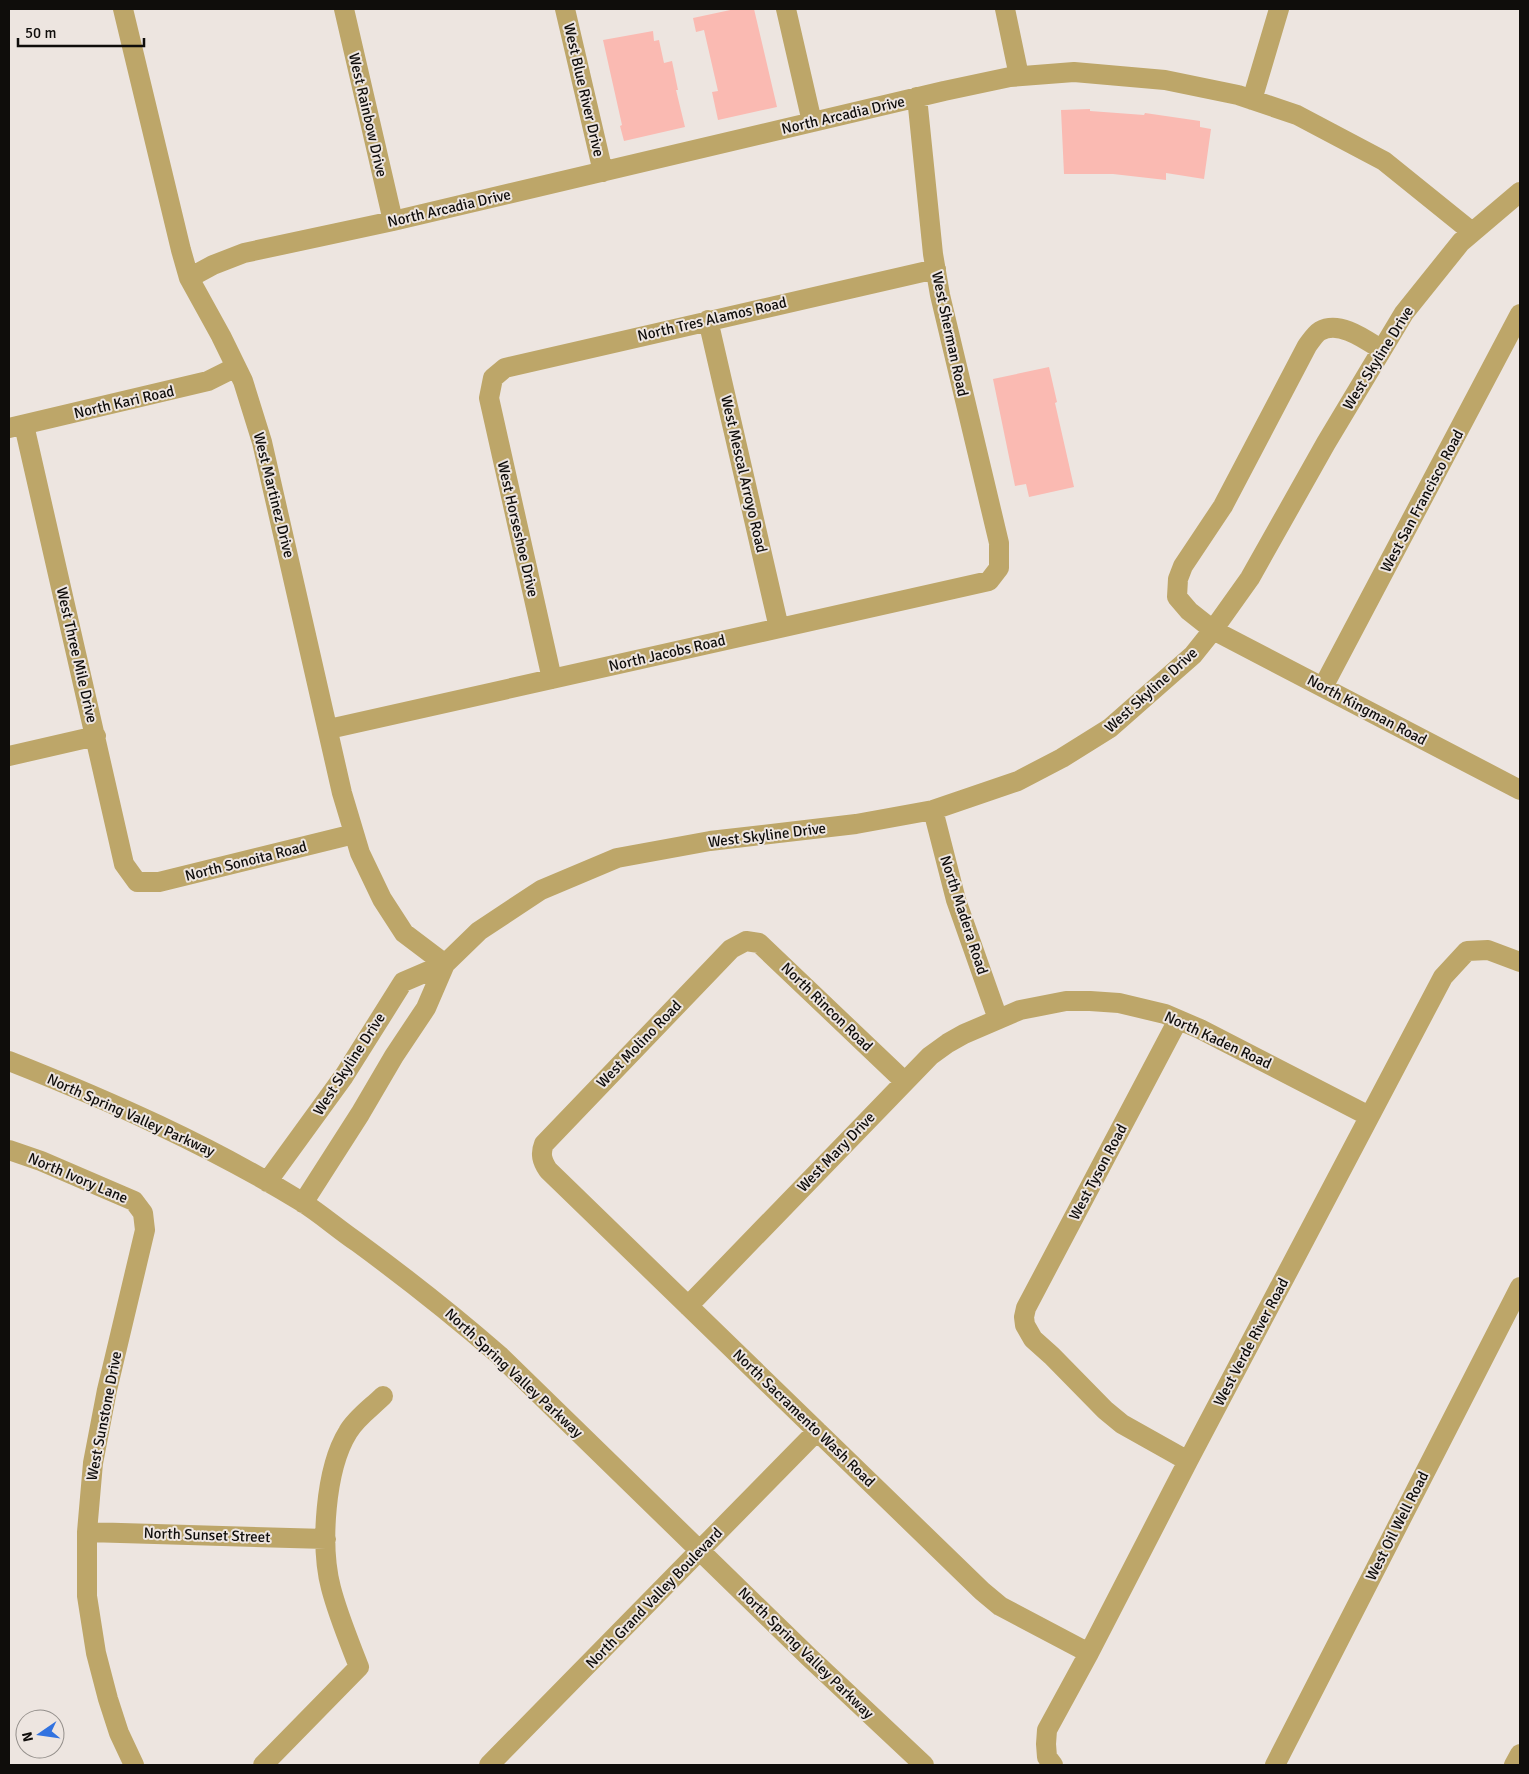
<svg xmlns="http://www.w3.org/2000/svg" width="1529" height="1774" font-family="Signika,sans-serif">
<rect width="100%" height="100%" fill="#ede5e0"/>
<path fill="#fabab2" d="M735,9H754L777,107L718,120L712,92L718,91L704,30L696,32L693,18Z
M653,31L654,41L659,40L664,63L672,61L678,90H676L685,127L624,141L620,126L622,125L603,40Z
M1090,109V111L1144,115L1145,113L1200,121V127L1211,129L1204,179L1166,173V180L1113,174H1064L1061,110Z
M1049,367L1057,402L1055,403L1074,487L1029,497L1026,484L1015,486L993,379Z"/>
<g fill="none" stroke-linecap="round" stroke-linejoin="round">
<path stroke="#bda669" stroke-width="20" d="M123,9L181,250L189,278L221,336L243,381L262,442L342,793L360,853L382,899L404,933L445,964
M344,9L393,221
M565,9L603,172
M786,9L812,122
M1005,9L1019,76
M1252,100L1279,9
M189,278L213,265L244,253L393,221L944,91L1010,77L1074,72L1165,80L1238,95L1297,115L1384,161L1472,232
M708,320L779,628
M1382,350C1366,340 1340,320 1320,331C1315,334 1310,342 1307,346L1223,506L1183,566L1178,579L1177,597L1189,611L1213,630L1520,790
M24,425L124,864L137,882H159L354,834
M9,428L208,381L236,367
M552,679L489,398L493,378L505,368L936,269
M1323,687L1520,314
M329,729L989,581L999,568V543L940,295L933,254L917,97
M9,756L96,736
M933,810L956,900L998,1019
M1178,1020L1026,1308L1024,1317L1025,1325L1033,1339L1052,1356L1105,1410L1122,1424L1188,1461
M9,1061C110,1101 209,1145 302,1202C321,1214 338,1229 357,1242C406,1278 453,1315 499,1355L810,1658L924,1765
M904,1081L759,943L746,941L731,949L544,1144C540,1154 542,1161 548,1170L982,1591L1000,1606L1089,1653
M9,1150L41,1161L134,1201L143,1213L145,1230L107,1390L93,1463L87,1532V1596L96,1653L108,1699L119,1733L134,1765
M267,1182L344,1076L403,982L445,964L479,931L541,890L617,858L710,841L856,824L933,810L1018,781L1062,758L1110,728L1193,655L1213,630L1250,578L1326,443L1404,313L1461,242L1520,192
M303,1203L360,1114L394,1056L426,1008L445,964
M688,1306L930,1056L948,1043L964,1034L1020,1010L1066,1001H1090L1119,1003L1165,1014L1200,1029L1369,1116
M87,1532L326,1539
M263,1765L359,1667C349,1641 338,1615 331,1588C320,1546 325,1469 348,1432C356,1418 372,1407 383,1396
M489,1765L817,1431
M1053,1765L1047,1757L1046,1744L1047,1730L1089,1653L1188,1461L1443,977L1467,951L1488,950L1520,962
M1275,1765L1520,1287
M1514,1765L1520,1754"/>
</g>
<g text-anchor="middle" stroke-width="4" stroke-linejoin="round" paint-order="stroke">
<g font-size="15" fill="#0f0d0b" stroke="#ede5e0">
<text transform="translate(584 90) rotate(77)" y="5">West Blue River Drive</text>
<text transform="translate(368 115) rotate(77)" y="5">West Rainbow Drive</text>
<text transform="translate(843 115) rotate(-13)" y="5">North Arcadia Drive</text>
<text transform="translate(449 208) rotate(-13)" y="5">North Arcadia Drive</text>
<text transform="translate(712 319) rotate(-13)" y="5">North Tres Alamos Road</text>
<text transform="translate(950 334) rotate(78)" y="5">West Sherman Road</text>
<text transform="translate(1378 358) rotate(-58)" y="5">West Skyline Drive</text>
<text transform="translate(124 402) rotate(-13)" y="5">North Kari Road</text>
<text transform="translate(744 474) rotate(77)" y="5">West Mescal Arroyo Road</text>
<text transform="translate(274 495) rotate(76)" y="5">West Martinez Drive</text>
<text transform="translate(1422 501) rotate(-62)" y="5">West San Francisco Road</text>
<text transform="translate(518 529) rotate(77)" y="5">West Horseshoe Drive</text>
<text transform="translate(667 653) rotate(-13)" y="5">North Jacobs Road</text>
<text transform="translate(77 655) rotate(77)" y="5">West Three Mile Drive</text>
<text transform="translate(1151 690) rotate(-42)" y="5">West Skyline Drive</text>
<text transform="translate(1367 710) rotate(28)" y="5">North Kingman Road</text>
<text transform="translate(767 835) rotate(-7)" y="5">West Skyline Drive</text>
<text transform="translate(246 861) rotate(-14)" y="5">North Sonoita Road</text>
<text transform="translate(964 915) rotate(72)" y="5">North Madera Road</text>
<text transform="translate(827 1007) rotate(44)" y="5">North Rincon Road</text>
<text transform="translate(1218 1040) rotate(25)" y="5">North Kaden Road</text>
<text transform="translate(639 1044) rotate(-46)" y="5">West Molino Road</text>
<text transform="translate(349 1064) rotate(-57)" y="5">West Skyline Drive</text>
<text transform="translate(131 1115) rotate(24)" y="5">North Spring Valley Parkway</text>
<text transform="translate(836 1152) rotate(-46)" y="5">West Mary Drive</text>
<text transform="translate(1098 1172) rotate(-62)" y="5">West Tyson Road</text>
<text transform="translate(78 1178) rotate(23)" y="5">North Ivory Lane</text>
<text transform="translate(1251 1342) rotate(-62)" y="5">West Verde River Road</text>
<text transform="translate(514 1373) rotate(43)" y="5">North Spring Valley Parkway</text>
<text transform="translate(104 1416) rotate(-79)" y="5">West Sunstone Drive</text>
<text transform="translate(804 1418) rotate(44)" y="5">North Sacramento Wash Road</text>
<text transform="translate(1397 1526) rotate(-63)" y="5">West Oil Well Road</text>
<text transform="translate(207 1535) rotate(2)" y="5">North Sunset Street</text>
<text transform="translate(654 1598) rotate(-46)" y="5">North Grand Valley Boulevard</text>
<text transform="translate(806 1653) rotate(44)" y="5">North Spring Valley Parkway</text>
</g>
</g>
<rect width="1529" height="1774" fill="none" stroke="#0f0d0b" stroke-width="20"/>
<g transform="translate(40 1734) rotate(257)"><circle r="24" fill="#ede5e0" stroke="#948f8b"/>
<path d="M0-4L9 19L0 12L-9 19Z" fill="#3172e0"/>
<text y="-8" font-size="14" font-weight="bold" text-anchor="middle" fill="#0f0d0b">N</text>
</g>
<path d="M18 38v8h126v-8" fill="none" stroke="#0f0d0b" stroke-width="2.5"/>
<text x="25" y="38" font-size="15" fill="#0f0d0b" stroke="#ede5e0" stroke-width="4" paint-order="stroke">50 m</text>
</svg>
